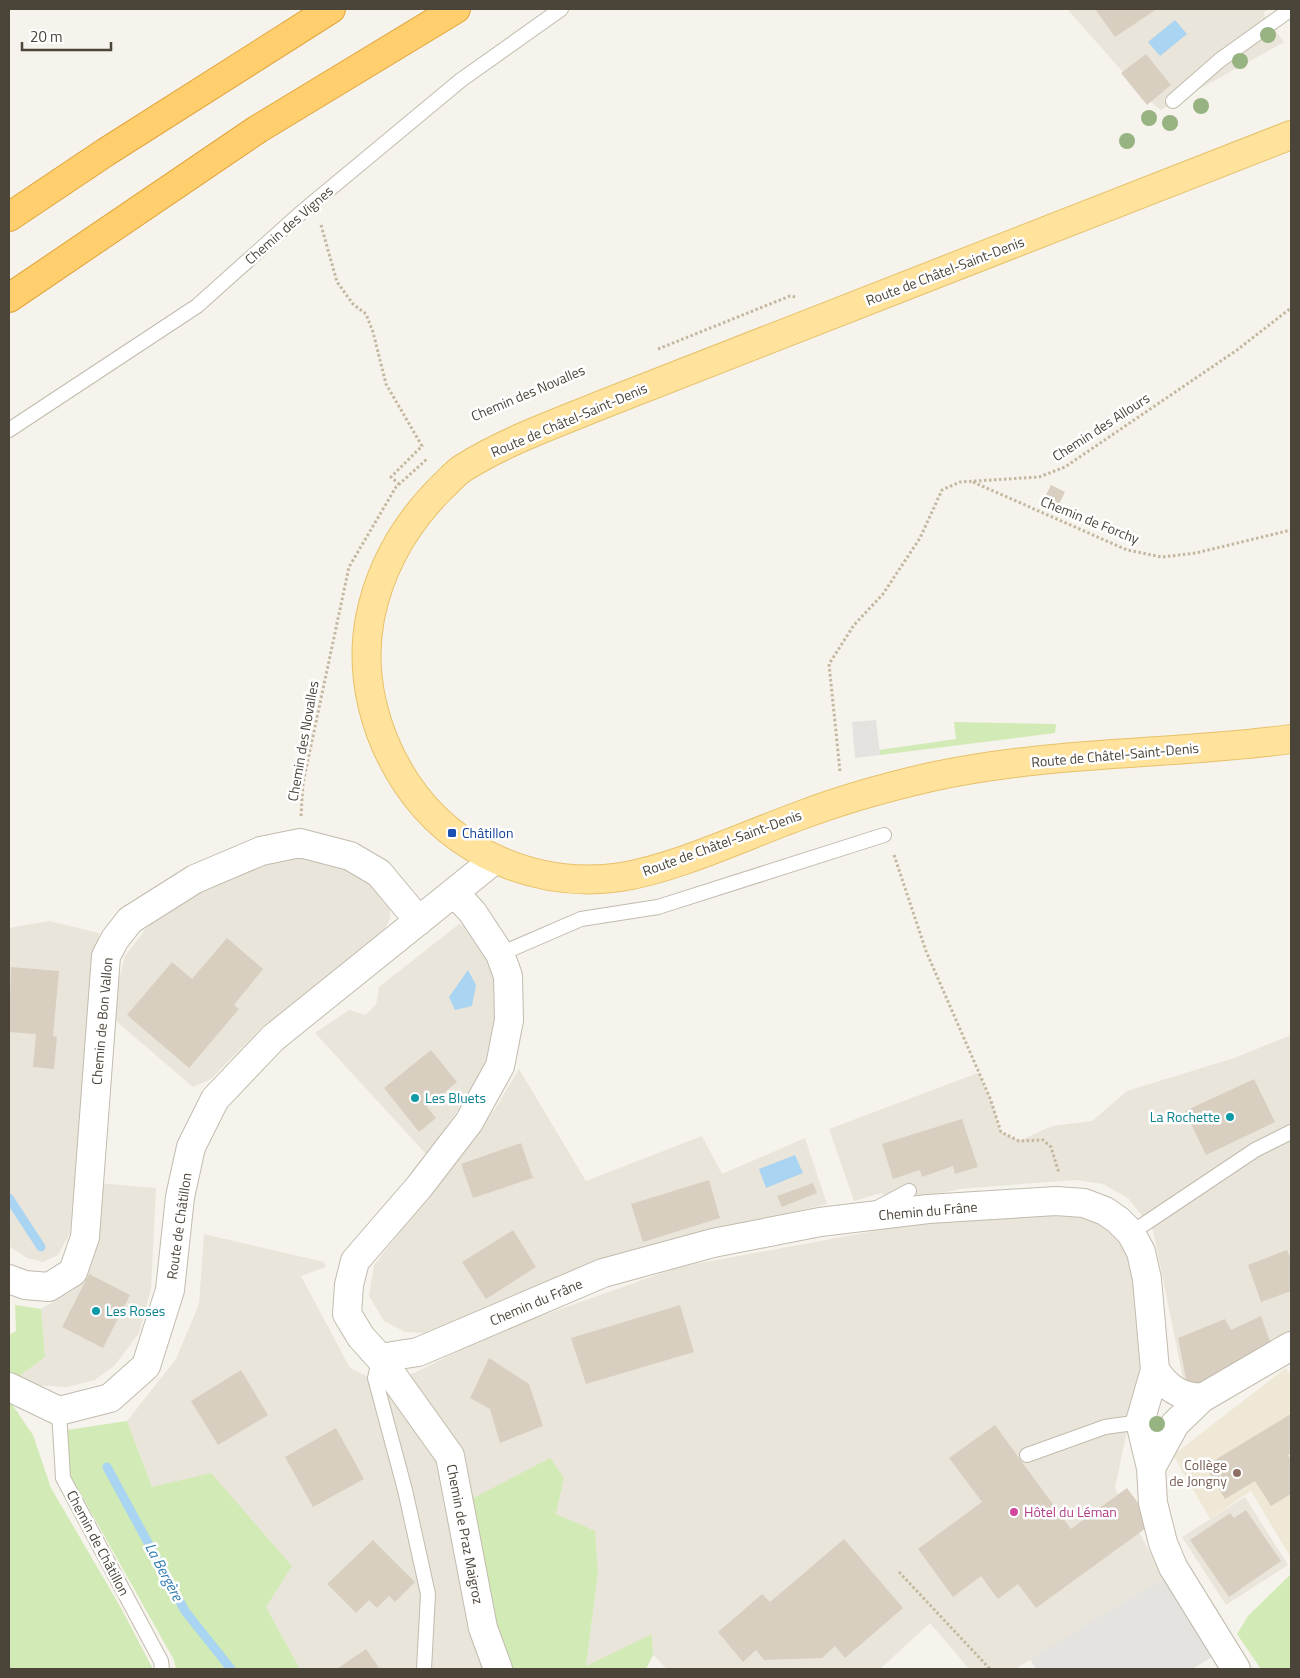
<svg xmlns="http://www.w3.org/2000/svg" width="1300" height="1678" font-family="'Titillium Web',sans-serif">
<rect width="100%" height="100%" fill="#f6f3ec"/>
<path fill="#eae5da" d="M1067,9H1269L1263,13L1284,42L1161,110L1147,99Z
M302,855L342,860L367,877L390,902V919L383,932L260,1029L211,1079L193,1087L110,1016L125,956L145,930L171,905L271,860Z
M49,921L99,933L70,1233L58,1255L43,1262L27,1258L9,1246V928Z
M459,924L481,935L502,976L494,1057L427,1155L315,1033L349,1010L365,1015L376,1005L379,987Z
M1291,1035V1342L1186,1393L1153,1230L1128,1198L1103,1184L1075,1180L960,1189L899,1202L881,1193L854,1201L829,1129L978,1073L990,1098L1001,1132L1019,1141L1052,1126L1092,1121L1127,1091L1237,1057Z
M519,1069L586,1181L702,1136L722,1174L805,1138L827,1204L709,1232L596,1263L424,1333L405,1332L384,1321L369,1296L374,1265L495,1109Z
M99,1183L156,1188L151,1289L139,1333L115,1365L95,1380L67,1387L34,1385L15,1379L45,1357L41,1309L74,1290L92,1259Z
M1061,1214L1088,1215L1113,1230L1135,1262L1142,1359L1115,1488L1164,1578L1015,1669H969L930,1623L880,1669H667L653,1655L652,1634L586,1667L598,1573L556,1514L564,1478L498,1669H300L266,1607L152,1487L127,1421L176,1359L199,1304L204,1234L324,1262L326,1267L301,1276L350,1368L387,1386L502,1330L679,1267L939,1219Z
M1245,1497L1288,1565L1226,1605L1182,1537Z"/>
<path fill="#efe8d6" d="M1286,1368L1291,1376V1558L1251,1491L1210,1519L1173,1455Z"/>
<path fill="#d2eab5" d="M954,722L1056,724L1055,733L880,755L879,750L956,739Z
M15,1305L41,1309L45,1357L15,1379L9,1371V1335L16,1331Z
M9,1400L33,1435L51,1488L121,1608L153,1669H9Z
M127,1421L152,1487L211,1473L292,1566L266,1607L300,1669H176L174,1660L69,1473L67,1430Z
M550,1458L564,1478L556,1514L595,1531L598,1573L586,1666L652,1634L653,1655L646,1669H498L460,1505Z
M1291,1574V1669H1261L1237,1634L1248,1616Z"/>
<path fill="#e5e3e0" d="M876,720L880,755L855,758L852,722Z
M1164,1578L1212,1657L1192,1669H1036L1030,1659Z"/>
<path fill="#a9d4f2" d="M1175,20L1187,34L1160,56L1148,42Z
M468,970L476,985L472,1006L455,1010L449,997Z
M795,1155L803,1173L766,1188L759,1169Z"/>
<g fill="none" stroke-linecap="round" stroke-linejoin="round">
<path stroke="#a9d4f2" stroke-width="9" d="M9,1198L41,1247
M107,1467L185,1611L231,1669"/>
</g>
<path fill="#d8cfc1" d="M1095,9H1157L1115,37Z
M1146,54L1171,85L1147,105L1121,73Z
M1051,485L1065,492L1058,506L1044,499Z
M227,938L263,969L234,1005L239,1009L189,1068L127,1015L172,962L192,979Z
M11,967L59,971L53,1036L57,1037L54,1069L33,1067L36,1034L9,1032Z
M431,1050L457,1082L427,1107L436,1118L419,1132L384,1088Z
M1254,1079L1275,1122L1206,1155L1185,1111Z
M962,1119L978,1167L955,1174L953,1166L922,1177L920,1170L893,1179L882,1144Z
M521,1143L533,1178L473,1198L461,1164Z
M709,1180L720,1218L643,1242L631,1204Z
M813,1183L817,1193L782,1207L777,1196Z
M513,1230L536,1267L486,1299L462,1262Z
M1287,1250L1291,1260V1291L1261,1302L1248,1265Z
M89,1274L130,1295L103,1348L62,1327Z
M680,1305L694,1352L586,1384L571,1338Z
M1261,1316L1274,1352L1188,1389L1178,1338L1225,1319L1231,1330Z
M489,1358L529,1384L543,1426L500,1443L490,1409L470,1398Z
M241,1370L268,1415L218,1445L191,1401Z
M1291,1414V1453L1288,1455L1291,1461V1494L1271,1506L1255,1481L1225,1499L1205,1466Z
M995,1425L1071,1529L1127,1488L1153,1523L1036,1608L1018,1584L998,1599L981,1576L953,1597L918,1549L982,1502L949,1458Z
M336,1428L364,1479L313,1507L285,1457Z
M1246,1510L1281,1561L1229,1597L1190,1540L1230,1513L1234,1518Z
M844,1539L903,1608L845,1658L835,1646L822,1658L764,1660L756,1650L743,1662L718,1632L762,1594L770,1602Z
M373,1540L415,1582L395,1602L389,1596L377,1608L369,1600L356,1613L327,1584Z
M366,1649L380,1669H337Z"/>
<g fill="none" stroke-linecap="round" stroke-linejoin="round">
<g stroke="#c2bbae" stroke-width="16">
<path id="service" d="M1173,101L1220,60L1291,9
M9,430L197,306L302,212L461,80L561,9
M500,954L581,919L658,907L884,835
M877,1208L909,1191
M1131,1233L1255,1150L1291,1132
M380,1358L375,1378L405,1490L428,1594L424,1669
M59,1411L63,1478L161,1661L162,1669
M1027,1455L1105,1427L1140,1422"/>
</g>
<g stroke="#c2bbae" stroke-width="30">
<path id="minor" d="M455,893L473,913L500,954L508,976L509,1020L500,1066L469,1122L419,1187L355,1261L349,1285L347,1314L361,1337L380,1358L450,1456L483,1628L498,1669
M9,1279L25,1285L49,1287L73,1272L85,1237L106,956L115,939L130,920L195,879L261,851L300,843L350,856L379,873L419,921
M380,1358L418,1352L603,1273L713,1243L820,1222L928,1209L1056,1201L1084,1203L1105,1211L1118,1220L1131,1233L1141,1252L1147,1279L1155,1370L1140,1422L1151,1468L1153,1503L1163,1543L1173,1567L1236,1669
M1155,1370C1168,1389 1179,1396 1202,1398
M9,1387L59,1411L110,1398L146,1366L170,1290L180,1197L191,1147L215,1099L273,1038L494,860
M1151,1468L1175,1424L1202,1398L1291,1346"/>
</g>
<g stroke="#e6c16a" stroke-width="30">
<path id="primary" d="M1291,135L601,405C555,424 506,441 463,468C455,473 449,481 442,487C405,524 380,567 370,618C359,676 375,736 407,784C454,854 538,889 621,877C677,868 744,836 799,816C841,800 887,787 931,777C1049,751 1172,755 1291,739"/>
</g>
<g stroke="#e0a43c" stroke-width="30">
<path id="motorway" d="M9,217L106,152L331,9
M9,298L258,129L456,9"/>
</g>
<path stroke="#c4b79f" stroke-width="3" stroke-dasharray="2.5 2.5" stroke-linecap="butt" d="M321,225L337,282L353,304L366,314L373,332L386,384L422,446L391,477L399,484
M658,349L790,296L796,297
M973,482L1127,550L1162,557L1196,553L1291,530
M840,771L829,664L854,625L883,594L920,538L942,490L960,482L1039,477L1065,467L1237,350L1291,308
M301,816L303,783L349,567L396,487L427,459
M894,855L926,951L990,1098L1001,1132L1019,1141L1043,1140L1051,1147L1059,1173
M899,1572L990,1669"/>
<use href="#service" stroke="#fff" stroke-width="14"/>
<use href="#minor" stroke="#fff" stroke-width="28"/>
<use href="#primary" stroke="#ffe39c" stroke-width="28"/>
<use href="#motorway" stroke="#ffcf6e" stroke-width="28"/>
</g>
<g fill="#97b381">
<circle cx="1268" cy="35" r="8"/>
<circle cx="1240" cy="61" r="8"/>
<circle cx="1201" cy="106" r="8"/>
<circle cx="1149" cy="118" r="8"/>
<circle cx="1170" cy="123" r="8"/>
<circle cx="1127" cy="141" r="8"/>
<circle cx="1157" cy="1424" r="8"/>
</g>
<rect fill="#1a4fb4" stroke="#fff" stroke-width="2" x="447" y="828" width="10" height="10" rx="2.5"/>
<g fill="#0f9aa8" stroke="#fff" stroke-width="2">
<circle cx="415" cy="1098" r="5"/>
<circle cx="1230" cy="1117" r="5"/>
<circle cx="96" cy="1311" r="5"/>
</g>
<circle fill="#8d6e63" stroke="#fff" stroke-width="2" cx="1237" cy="1473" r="5"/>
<circle fill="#d1479c" stroke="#fff" stroke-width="2" cx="1014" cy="1512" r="5"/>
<g text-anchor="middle" stroke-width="5" stroke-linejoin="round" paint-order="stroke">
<g font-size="14" fill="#4b4439" stroke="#fff">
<text transform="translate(289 225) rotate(-41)" y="5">Chemin des Vignes</text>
<text transform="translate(945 271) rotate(-21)" y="5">Route de Châtel-Saint-Denis</text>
<text transform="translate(528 393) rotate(-23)" y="5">Chemin des Novalles</text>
<text transform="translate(569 420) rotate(-23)" y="5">Route de Châtel-Saint-Denis</text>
<text transform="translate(1101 427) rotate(-33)" y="5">Chemin des Allours</text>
<text transform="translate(1090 520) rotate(22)" y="5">Chemin de Forchy</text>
<text transform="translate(303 741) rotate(-80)" y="5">Chemin des Novalles</text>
<text transform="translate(1115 755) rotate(-5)" y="5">Route de Châtel-Saint-Denis</text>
<text transform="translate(722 843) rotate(-20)" y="5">Route de Châtel-Saint-Denis</text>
<text transform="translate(102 1021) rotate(-85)" y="5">Chemin de Bon Vallon</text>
<text transform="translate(928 1211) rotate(-5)" y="5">Chemin du Frâne</text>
<text transform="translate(179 1226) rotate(-82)" y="5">Route de Châtillon</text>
<text transform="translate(536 1302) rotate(-23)" y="5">Chemin du Frâne</text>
<text transform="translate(465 1534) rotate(79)" y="5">Chemin de Praz Maigroz</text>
<text transform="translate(98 1543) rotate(62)" y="5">Chemin de Châtillon</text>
</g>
<g font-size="14" fill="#164399" stroke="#fff" text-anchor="start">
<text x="462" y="838">Châtillon</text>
</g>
<g font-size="14" fill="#0d838f" stroke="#fff" text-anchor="start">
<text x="425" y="1103">Les Bluets</text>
<text x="1220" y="1122" text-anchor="end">La Rochette</text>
<text x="106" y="1316">Les Roses</text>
</g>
<g font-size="14" fill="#785e54" stroke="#fff" text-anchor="end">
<text x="1227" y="1470">Collège<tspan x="1227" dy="16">de Jongny</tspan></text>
</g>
<g font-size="14" fill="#b23c85" stroke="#fff" text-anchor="start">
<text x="1024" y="1517">Hôtel du Léman</text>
</g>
<g font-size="15" font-style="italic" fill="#2e7ab2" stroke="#fff">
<text transform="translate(164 1572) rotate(62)" y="5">La Bergère</text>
</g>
</g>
<rect width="1300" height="1678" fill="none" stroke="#4b4439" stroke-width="20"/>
<path d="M22 42v8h89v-8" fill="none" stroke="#4b4439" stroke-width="2.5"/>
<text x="30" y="42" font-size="15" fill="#4b4439" stroke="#ffffff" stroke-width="4" paint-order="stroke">20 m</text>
</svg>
